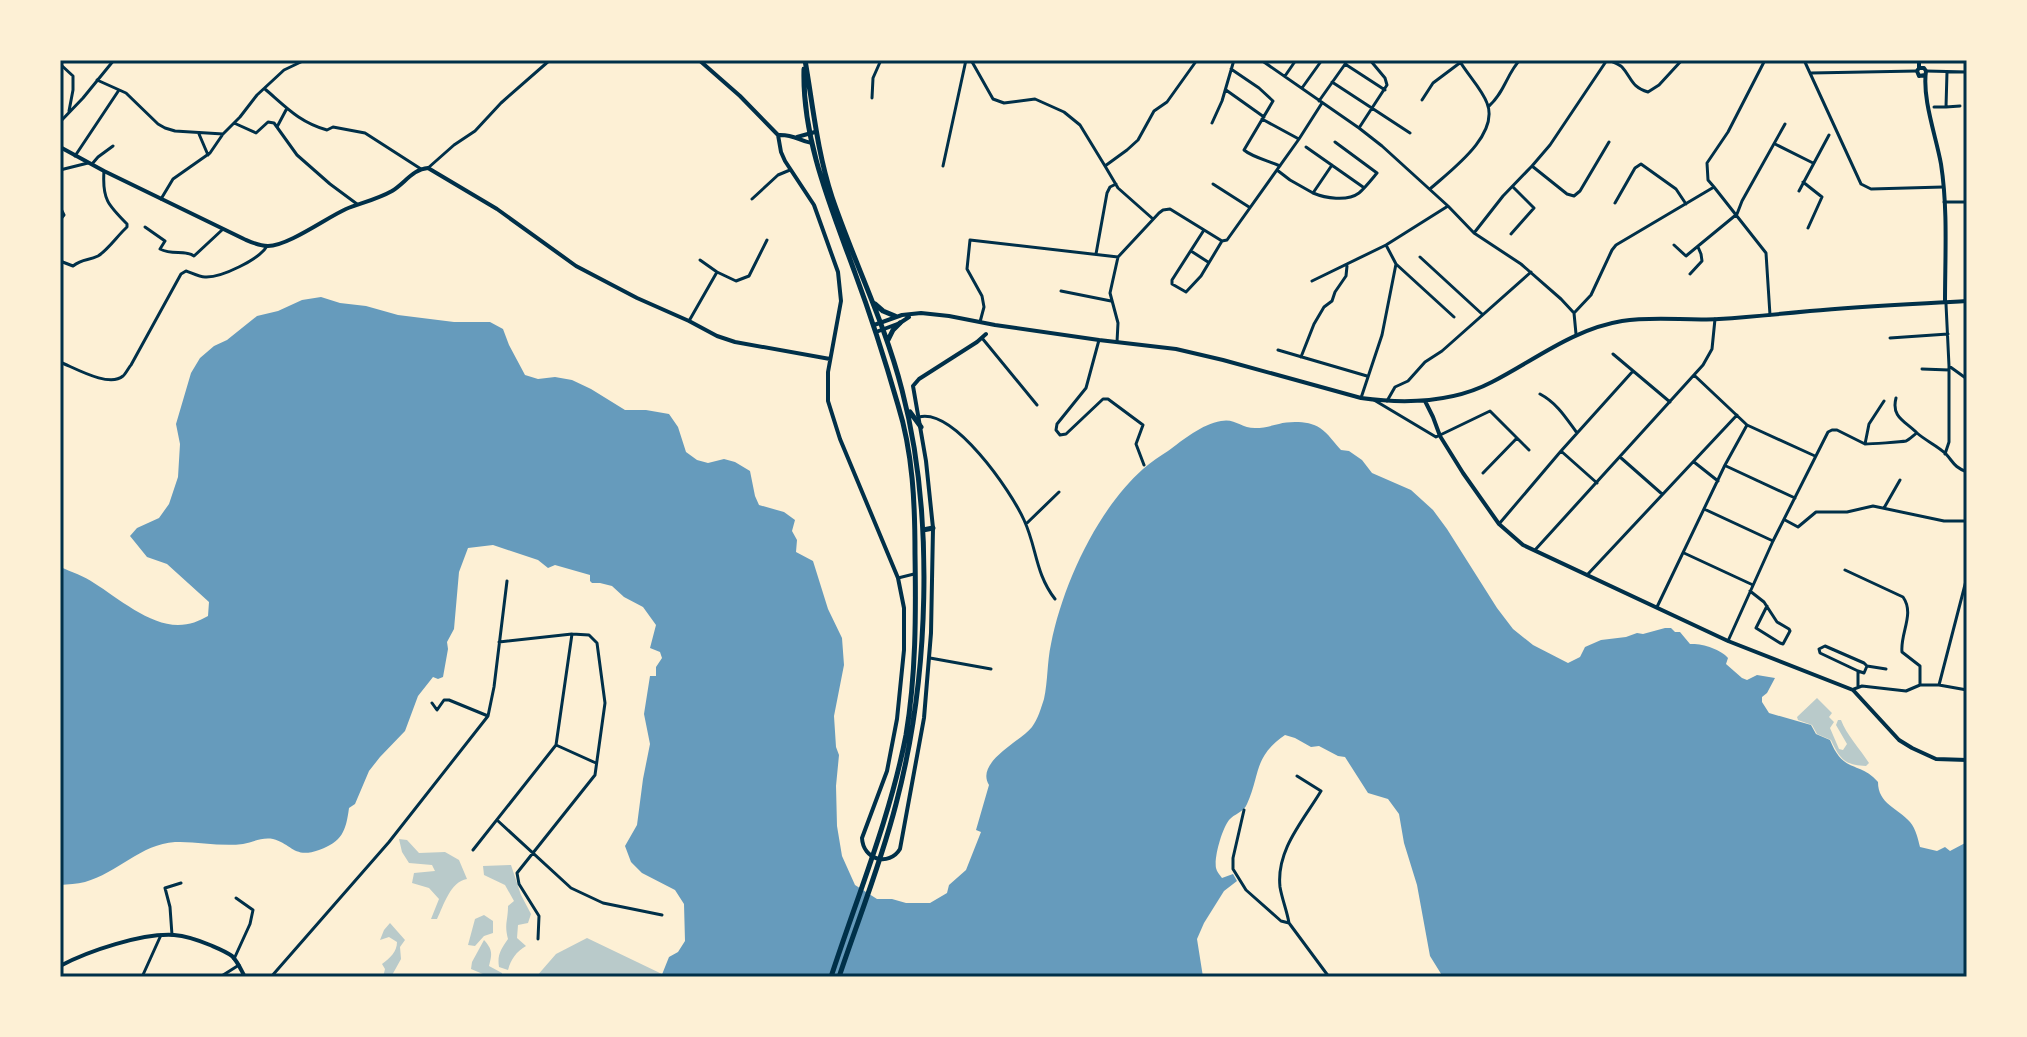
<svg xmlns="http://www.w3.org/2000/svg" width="2027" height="1037" font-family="'Exo 2',sans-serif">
<rect width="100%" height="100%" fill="#fdf0d5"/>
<path fill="#b9caca" d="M1817,698L1832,713L1829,717L1834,722L1830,728L1839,749L1843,750L1847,744L1836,725L1838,720H1841C1846,734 1860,749 1869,763L1866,766C1844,765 1840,759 1831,740L1817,734L1812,725L1798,720L1797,717Z
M399,839L407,840L419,853L445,852L459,860L467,879C450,882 444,905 437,919H431L439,899L429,888L412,883L414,873L435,871L432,865L409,863L402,852Z
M511,865L521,895L531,914L528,923L518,925L517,938L526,946C516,952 511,959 508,970L499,967C497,955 501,949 508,939C504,924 508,921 508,906L514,901L505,885L484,875L483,866Z
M484,915L493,921V933L484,936L475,946L468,945L475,919Z
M390,923L405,940L400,947L401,959L391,977H383L385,969L382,964C390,958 397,952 397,942L389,937L380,940L384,930Z
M587,938L662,974L661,977H536L556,954Z
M484,940C493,950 492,954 489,966L502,973V977H490L471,969L472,962Z"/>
<path fill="#669bbc" d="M321,297L340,303L366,306L398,315L454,322H490L503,329L509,345L525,375L538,379L555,377L572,380L591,389L625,410H646L669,414L678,427L686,452L697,460L708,463L724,459L735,462L750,471L755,496L759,505L784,512L795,520L792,531L797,540L796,552L813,561L828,609L842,638L844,665L834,716L836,747L839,755L836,786L837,826L842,856L855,885L877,899H892L906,903H930L947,893L949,885L966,870L981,832L976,830L989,785C975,762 1020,742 1032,727C1038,719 1041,708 1044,699C1048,681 1047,662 1051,644C1063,584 1097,510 1143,469C1151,462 1160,456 1168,451C1183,440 1202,424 1221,421C1235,418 1241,428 1255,428C1264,428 1270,426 1279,424C1290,421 1310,421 1320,428C1328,433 1335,444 1341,450L1349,451L1362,460L1372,473L1411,490L1433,510L1447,529L1497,608L1513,629L1533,645L1568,663L1580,657L1585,647L1601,640L1626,637L1637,633L1643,634L1665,628H1671L1675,632H1680L1690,644C1701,643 1721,649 1728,658L1726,664L1742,678L1747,680L1757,675L1775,678L1767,693L1762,697V702L1769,713L1811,725L1816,734L1830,740C1844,775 1859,760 1878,782C1878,804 1898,808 1910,822C1916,829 1918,839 1920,847L1937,851L1945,847L1950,851L1967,842V977H1443L1430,956L1417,885L1404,843L1399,814L1388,799L1368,793L1345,757L1338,756L1319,746L1311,747L1295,738L1285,735C1253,757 1261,773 1247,804C1244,812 1234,814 1229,820C1222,829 1214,857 1216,868C1217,872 1219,874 1222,878L1233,874L1237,881L1224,891L1204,923L1197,939L1203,977H661L669,957L678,952L685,941L684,904L675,890L642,873L631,862L625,846L637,825L643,779L650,744L644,714L650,676H656V667L662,658L660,652L650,648L656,625L643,607L624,597L612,586L600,583H592L590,581V575L555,565L548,568L538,560L493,545L468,548L459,572L454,629L447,642L448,649L443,677L438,679L433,677L418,696L405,731L380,757L369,771L355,804L349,808C346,831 342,842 319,850C294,859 292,844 273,839C262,837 253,842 243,844C220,847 197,841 175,842C141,844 117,873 85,882C77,884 68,884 60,885V567C72,572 84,576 94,583C118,598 149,625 178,625C190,625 199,621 208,616L209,602L167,564L147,557L130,536L137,528L159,518L169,504L178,477L180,444L176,424L191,373L200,358L214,346L227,340L257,316L278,311L302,300Z"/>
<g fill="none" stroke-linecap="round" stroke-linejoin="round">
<path stroke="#003049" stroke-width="3" d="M971,60L993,99L1004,103L1035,99L1064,112L1080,125L1105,166
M1261,60L1359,128L1382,146L1448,206L1474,233L1521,264L1561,299L1574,313L1576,334
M1609,60C1612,62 1619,64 1622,67C1632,78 1631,87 1648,92L1659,85L1682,60
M1804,60L1861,184L1871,189L1943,187
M60,64L73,76V90L69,111
M1345,64L1385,90
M1231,69L1259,88L1273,101L1244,150C1252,157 1269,161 1280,166
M1926,71L1967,72
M1811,73L1917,71
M1285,76L1296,60
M97,80L126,93L158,124L165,128L175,131L223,134
M1332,82L1410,133
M1302,88L1322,60
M265,89C286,107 299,122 327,130L333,127L365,133L421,169
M1226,90L1264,117
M872,98L873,78L881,60
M1422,100L1433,83L1461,62
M1319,101L1348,60
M1489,106C1505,92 1507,73 1520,60
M1934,107H1946L1947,72
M1946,107L1960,106
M1262,119L1297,138
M60,122L83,98L114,60
M234,123L256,133L268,122L274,123L297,155L330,184L357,204
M1212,123L1222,101L1234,60
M277,127L286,110
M1359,128L1387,85L1385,78L1370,60
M199,134L208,155
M1775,144L1813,163
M1306,147L1363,187
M75,156L119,90
M92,164L98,157L113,146
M943,166L966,60
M1532,166L1567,194L1574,196L1580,191L1609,142
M428,168L454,145L475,131L501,103L550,60
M60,170L88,163
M1277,170L1290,180L1313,193L1332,165
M1803,182L1822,197L1808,228
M1213,184L1249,207
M1714,187L1708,180L1707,163L1728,132L1765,60
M1430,189C1450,171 1500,135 1487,103C1482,89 1467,74 1459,60
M1799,191L1829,135
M1313,193C1325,198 1347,202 1359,193C1365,188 1372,179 1377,173L1335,142
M161,199L173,179L210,153L223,134L240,117L257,95L284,70L305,60
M752,199L778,175L790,170
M1944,202H1967
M1615,203L1635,168L1641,164L1676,189L1686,204
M60,207L64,215L60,220
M1153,219L1118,188L1105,166L1127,150L1138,140L1154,111L1167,102L1197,60
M145,227L165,241L160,249C173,256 184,249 194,256L222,230
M1204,230L1172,280V284L1186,292L1201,276L1222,241
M1474,233L1503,196L1532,166L1550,145L1607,60
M1511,234L1534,208L1513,187
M1674,245L1686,256L1737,214L1742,201L1785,124
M1191,251L1208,262
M1096,254L1107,193L1110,187L1116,184
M1420,257L1482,314
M700,260L717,272L736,281L749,276L767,240
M60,261L73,266C83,258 88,261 98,256C108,250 118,235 127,227V224C108,205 102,199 104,171
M1396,264L1454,317
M1690,274L1702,261L1701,254L1698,247
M1312,281L1386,245L1448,206
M1061,291L1111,301
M1946,304L1949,366L1967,379
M1575,312L1591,295L1612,250L1616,245L1714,187L1766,253L1770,315
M689,321L717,272
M980,322L984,307L982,296L967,269L970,240L1118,257
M982,338L1037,405
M1890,338L1948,334
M1099,340L1086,388L1057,424L1056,430L1060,435L1066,434L1103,399H1108L1143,425L1136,444L1144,465
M1117,342L1118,323L1110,293L1118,257L1159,213L1163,210L1170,209L1222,241L1227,240L1299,139L1322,103
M1278,350L1367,376
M1966,351H1967
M1613,354L1670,402
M1301,357L1314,324L1324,307L1332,301L1335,292L1346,276L1347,266
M60,362C75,368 109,388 123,376C125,375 129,367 131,365L181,274L186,271C192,273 199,277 205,277C221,278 260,259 267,246
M1922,369L1949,370
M1694,375L1747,425L1815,456
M1540,394C1557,403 1566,418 1577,433
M1361,398L1382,335L1396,264L1386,245
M1896,398C1891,417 1905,421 1917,433
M1374,400L1436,437L1490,411L1529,450
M1387,401L1395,387L1408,381L1425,362L1442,351L1531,272
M919,417C954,408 1011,491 1024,520C1037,548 1035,573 1055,599
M1865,444L1869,424L1884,401
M1561,451L1597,483
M1945,454L1949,442V366
M1620,457L1662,494
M1694,462L1718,481
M1726,466L1795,498
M1483,473L1517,438
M1884,508L1900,480
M1704,509L1773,541
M1785,520L1798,527L1816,512H1847L1873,506L1944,521H1967
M1026,524L1059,492
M1499,524L1561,451L1633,371
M1535,550L1703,365L1712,349L1715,319
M1684,553L1753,585
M1845,570L1903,597C1915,614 1900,633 1902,652L1920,666V685L1906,691L1862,686L1854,689
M1588,574L1737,415
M1750,591L1764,602L1777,622L1789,629L1790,631L1783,644L1780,643L1756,628L1767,606
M1657,607L1725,465L1747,425
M1728,641L1773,541L1828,432L1832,430H1837L1865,444C1871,444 1901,442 1906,441C1909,440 1915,434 1917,433C1926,441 1938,446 1946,454C1954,463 1954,467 1967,472
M499,642L572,634L589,635L597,643L605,703L595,775L517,873L519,884L539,916L538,939
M930,658L991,669
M1867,666L1886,669
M1858,671L1864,673L1867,666L1864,663L1825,646L1819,649L1820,653L1858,671V686
M1920,685H1939L1967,690
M1939,685L1967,577
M432,703L437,710L444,700H449L488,716
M556,745L596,763
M1244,810L1233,858V869L1246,890L1281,921L1289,923L1329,977
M497,820L571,888L603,903L662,915
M473,850L556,745L572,634
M1289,923C1287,911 1282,899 1280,887C1276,850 1303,821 1321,791L1297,776
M172,935L170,907L165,888L181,883
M234,959L250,924L253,910L236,898
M60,976L62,977
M142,977L161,935
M220,977L239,965
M271,977L389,842L488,716L494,687L507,581"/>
<path stroke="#003049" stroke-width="3" d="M898,578L914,574"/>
<path stroke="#003049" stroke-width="4" d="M699,60L740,96L778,135C795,134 798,141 812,143
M1919,60V68
M1925,75L1919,76L1917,71L1919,68H1924L1926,71C1922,99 1936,136 1941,164C1948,209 1945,257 1945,302
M778,135L781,152L785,161L814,205L838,272L841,301L828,372V401L840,439L898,578L904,608V650L897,719L887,771L862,838C863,860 889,867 900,849L924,718L931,633L933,528L926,461L913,386L919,379L977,342L986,334
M797,137L815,132
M60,147L104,171L244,239C251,242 259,246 268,246C288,246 326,218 346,209C361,203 378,199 392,191C405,183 413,169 428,168L497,209L576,266L637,298L689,321L717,336L735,342L830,359
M874,325L902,315L921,313L949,316L995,325L1099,340L1176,349L1223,360L1361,398C1405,404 1452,403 1492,382C1535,360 1573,329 1622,321C1655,316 1687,321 1719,319C1749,317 1780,314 1810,311C1862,306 1915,304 1967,301
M876,332L900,323L909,317
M1425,401L1433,417L1440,436L1463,473L1499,524L1523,545L1728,641L1853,690L1899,740L1912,748L1936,759L1967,760
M60,966C88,951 142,933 174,935C186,936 198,940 210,945C217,948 225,951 232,956C238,962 241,970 245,977"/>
<path stroke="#003049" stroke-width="5" d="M805,60C813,106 817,151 832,197C854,262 885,323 902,390C935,516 929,679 896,804C881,863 858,920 839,977
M804,69C802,140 831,207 855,273C871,316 885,360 898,405C913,453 915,504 915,554C916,615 916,675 906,735C890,818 857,897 831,977
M875,304L883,311L895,316
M888,340L893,330L900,323
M910,412L921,427
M923,530L933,528"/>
</g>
<rect width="2027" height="1037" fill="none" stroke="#fdf0d5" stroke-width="124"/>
<rect x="62" y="62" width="1903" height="913" fill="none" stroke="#003049" stroke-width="3"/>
</svg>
